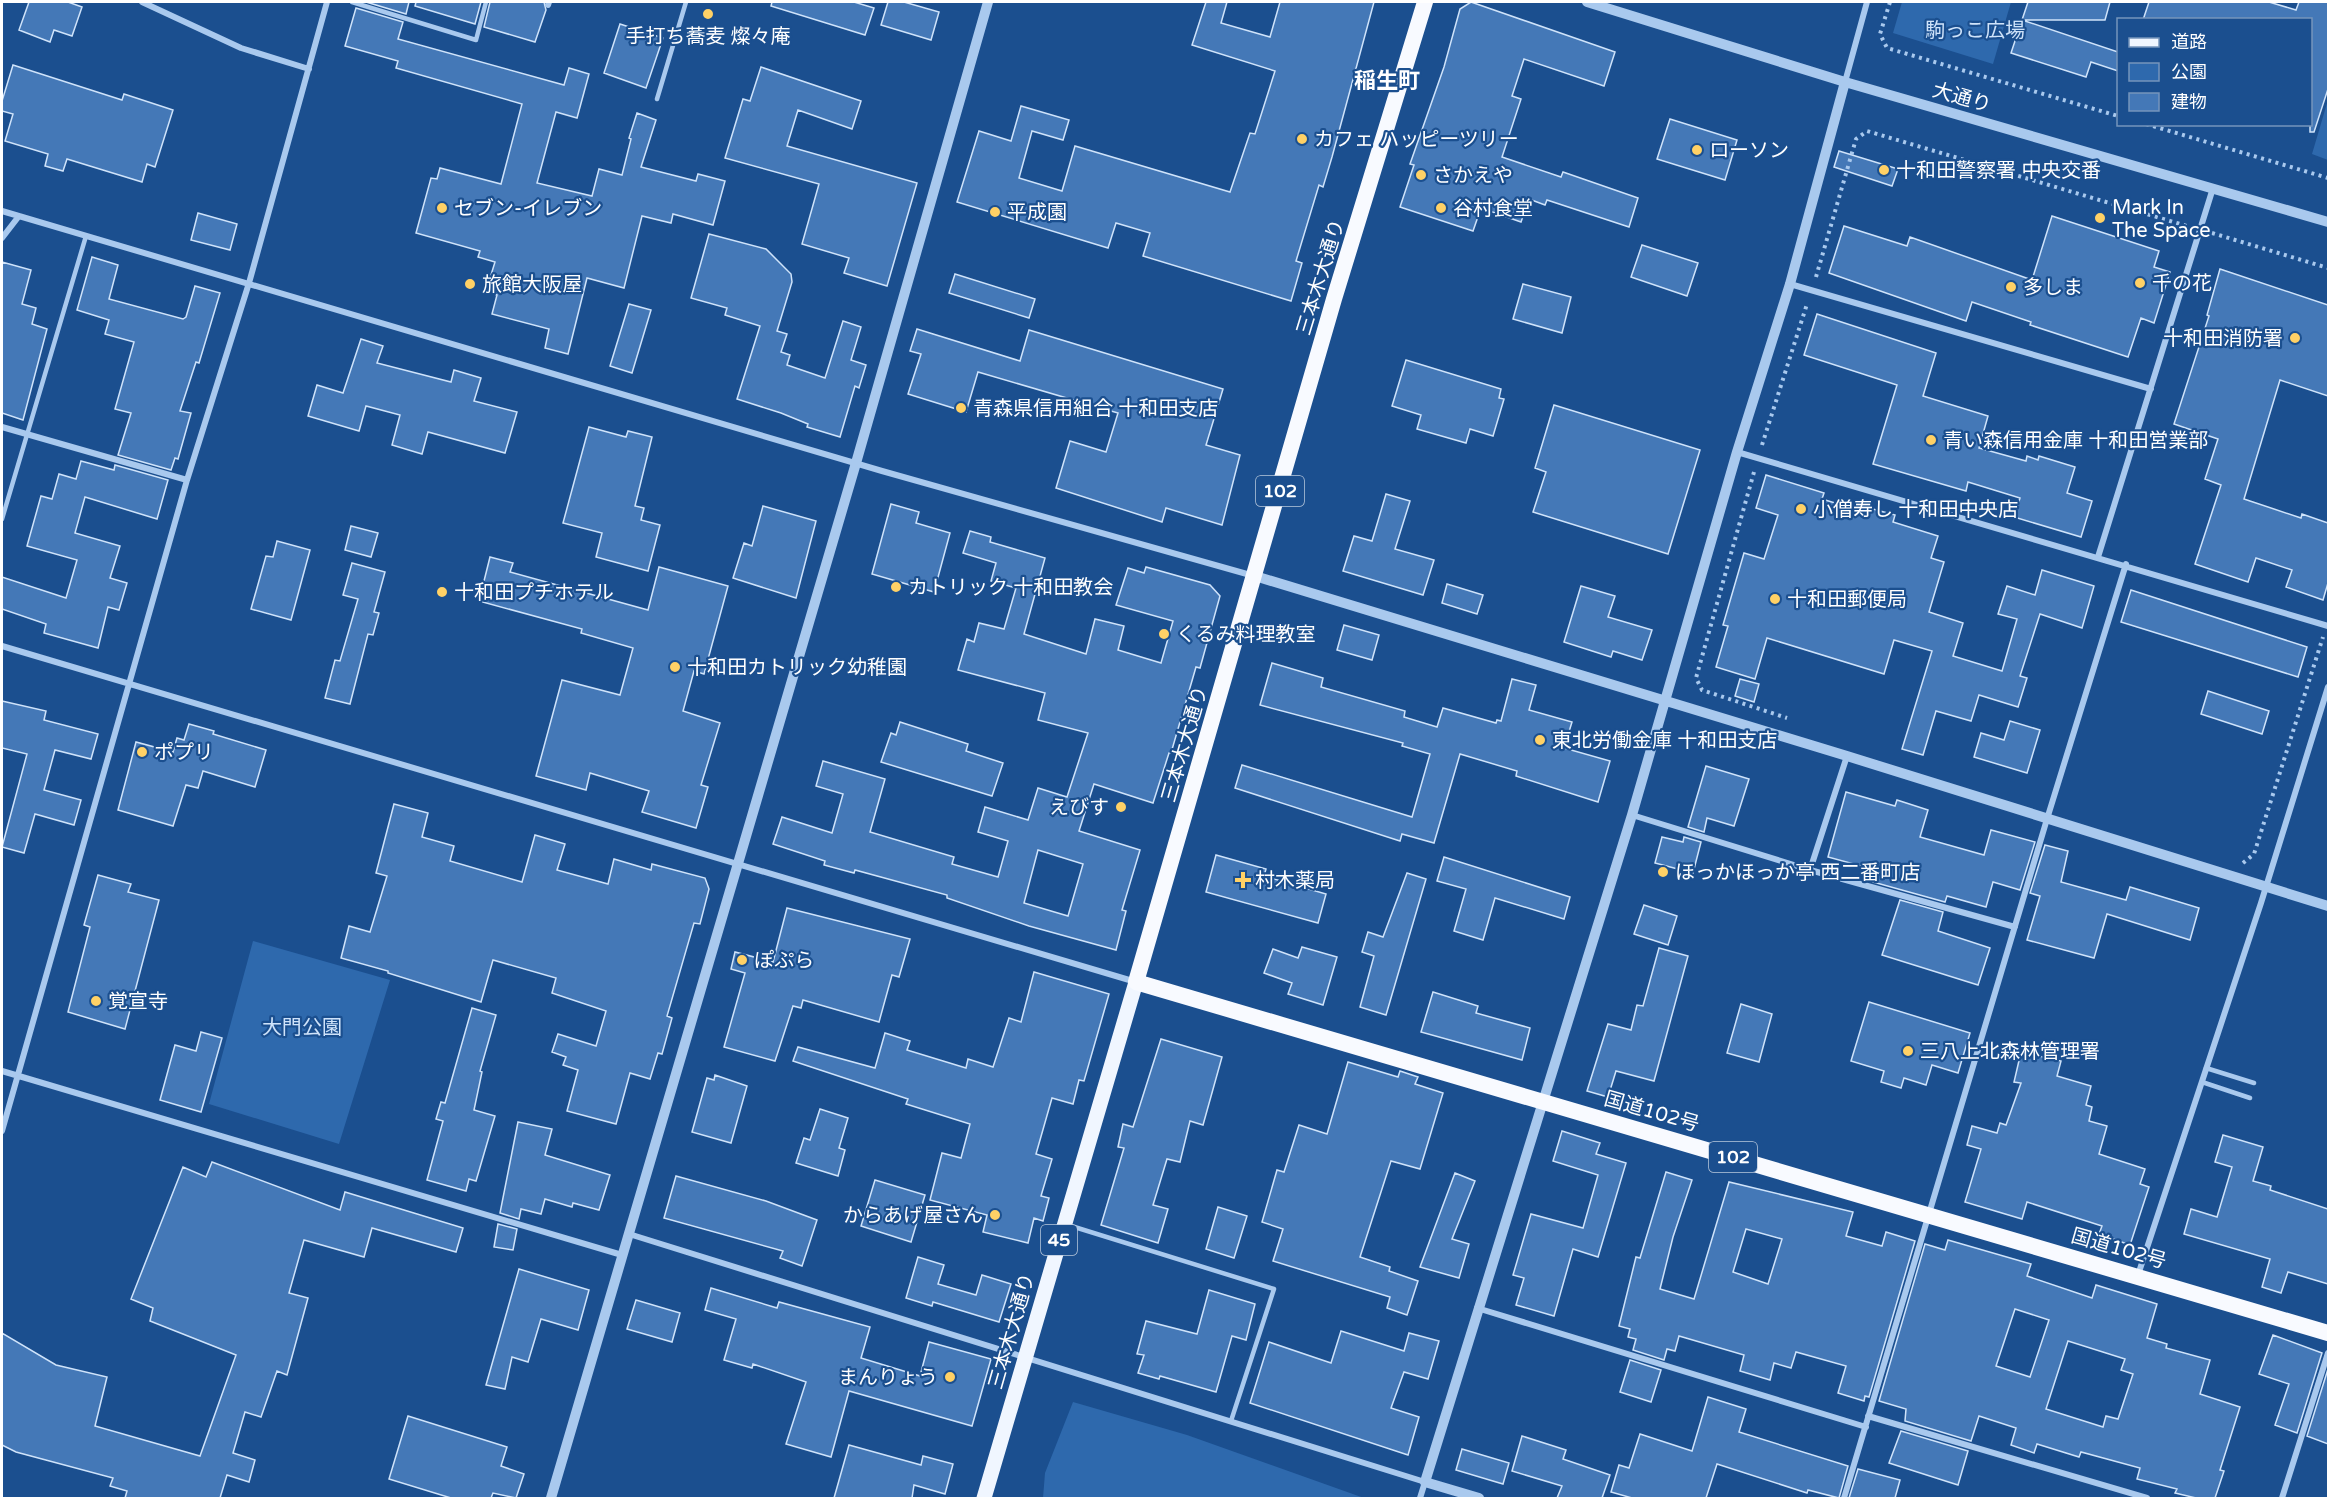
<svg xmlns="http://www.w3.org/2000/svg" width="2330" height="1500" font-family="'Varela Round','Noto Sans JP',sans-serif">
<rect width="100%" height="100%" fill="#1b4f8f"/>
<path fill="#2e69ad" d="M1902,2H2011L1993,64L1893,33Z
M2328,100V160L2312,154Z
M253,941L390,980L339,1144L209,1104Z
M1073,1402L1187,1435L1364,1498H1043L1045,1473Z"/>
<path fill="#4478b7" stroke="#cfe3fa" stroke-width="1.5" fill-rule="evenodd" d="M29,2H68L82,7L72,36L54,30L50,42L19,30Z
M366,2H409L406,14Z
M416,2H481L475,24L415,6Z
M490,2H544L546,10L535,42L484,27Z
M772,2H854L874,8L865,35L771,6Z
M888,2H904L939,12L931,40L881,25Z
M1206,2H1227L1221,23L1270,37L1280,2H1374L1332,157L1323,187L1319,185L1296,261L1302,263L1291,301L1143,256L1150,233L1116,223L1108,248L957,202L979,131L1011,141L1021,106L1069,120L1063,140L1032,131L1019,178L1062,191L1075,146L1230,192L1250,133L1255,134L1275,71L1192,45Z
M1471,2L1615,52L1604,86L1524,59L1512,96L1521,99L1502,157L1561,177L1563,172L1638,198L1629,227L1547,200L1545,205L1529,199L1521,222L1481,208L1473,231L1400,207L1414,165L1410,164L1444,67L1460,9Z
M2028,2H2110L2105,20H2022Z
M2149,2H2269L2296,10L2299,2H2328V89L2314,132H2310V20H2143Z
M356,8L403,22L398,39L564,85L569,68L589,74L577,118L556,112L537,183L592,196L599,169L622,175L631,139L629,138L637,113L656,120L641,167L696,181L698,174L725,181L713,225L673,214L671,223L642,216L624,288L587,278L568,354L545,348L549,329L492,314L497,295L486,291L495,262L478,257L480,251L416,233L431,178L437,179L440,168L501,184L522,104L396,68L398,61L345,46Z
M2022,20L2118,52V71L2091,62L2086,77L2011,53Z
M620,24L663,38L646,88L604,73Z
M13,65L122,100L124,94L173,110L155,167L147,164L142,182L67,159L63,171L45,166L48,154L5,141L13,114L2,111V101Z
M761,67L861,101L852,129L798,110L787,146L917,183L887,286L844,273L849,258L802,244L819,184L725,158L743,99L750,101Z
M1670,119L1737,140L1725,180L1657,159Z
M1839,151L1898,169L1892,186L1834,167Z
M198,213L237,224L230,250L191,240Z
M2052,216L2159,251L2154,267L2170,272L2154,323L2141,318L2128,357L2030,325L2031,322L1972,302L1966,321L1829,273L1844,226L1907,246L1910,237L2032,280Z
M709,234L766,249L791,274L792,282L777,331L787,334L781,352L790,355L787,365L825,378L843,321L861,327L851,360L866,365L859,388L855,386L840,437L807,427L808,424L781,413L737,399L760,326L725,315L727,308L691,298Z
M1642,245L1698,263L1687,296L1631,277Z
M92,257L118,265L109,299L183,319L186,317L195,286L220,293L199,363L196,362L180,411L191,413L178,459L175,458L171,470L118,455L131,413L115,409L134,342L105,334L109,320L77,310Z
M2,262L31,270L22,304L36,308L32,324L47,329L23,420L2,413Z
M2220,269L2328,305V396L2280,380L2244,499L2301,518L2302,514L2328,523V583L2323,600L2286,587L2292,570L2256,558L2248,582L2195,564L2221,485L2205,479L2218,439L2174,424L2209,316L2207,315Z
M955,274L1035,299L1029,318L949,293Z
M1523,284L1571,297L1562,333L1513,319Z
M629,304L651,310L632,373L610,366Z
M1817,314L1936,353L1923,396L1988,416L1979,448L2026,461L2027,456L2038,460L2039,456L2075,467L2067,493L2092,501L2081,537L2014,517L2020,498L1968,482L1966,491L1873,464L1897,385L1804,355Z
M917,329L1020,361L1029,330L1223,389L1206,445L1240,455L1222,525L1166,508L1162,522L1056,488L1070,441L1106,452L1118,413L978,372L966,412L908,394L921,354L910,351Z
M361,339L383,346L377,363L451,382L454,370L481,378L474,401L517,412L505,453L428,432L422,454L392,445L400,415L366,406L359,431L308,416L317,385L343,393Z
M1406,360L1501,389L1499,398L1504,399L1493,436L1470,429L1466,443L1417,429L1421,415L1392,406Z
M1554,405L1700,450L1668,554L1533,512L1546,472L1535,468Z
M589,427L626,437L628,431L652,437L635,506L644,508L641,520L660,525L648,571L596,557L602,533L563,523Z
M81,461L114,470L115,465L168,480L157,519L85,497L75,533L120,546L110,578L127,583L119,610L108,607L98,648L44,633L46,624L2,609V577L66,598L77,560L27,546L41,496L52,499L59,474L76,479Z
M1766,475L1824,493L1822,499L1861,511L1862,506L1895,515L1893,522L1938,536L1931,558L1944,562L1929,612L1963,623L1953,656L2002,671L2017,619L1998,614L2007,586L2035,595L2042,570L2094,586L2082,628L2040,614L2020,676L2027,678L2018,707L1979,695L1971,721L1936,711L1923,755L1902,749L1932,651L1894,640L1884,674L1767,638L1755,679L1716,667L1728,626L1723,625L1744,553L1764,559L1778,515L1756,508Z
M1386,494L1410,501L1395,549L1434,560L1423,595L1343,571L1354,536L1372,541Z
M891,504L919,512L916,523L950,533L934,592L872,574Z
M763,506L816,521L796,598L733,578L744,543L752,546Z
M351,526L378,533L371,557L345,550Z
M970,531L991,537L990,542L1045,558L1024,634L1086,654L1095,619L1124,626L1118,650L1161,663L1173,621L1116,605L1128,568L1144,573L1146,567L1210,585L1220,596L1200,668L1196,667L1171,753H1169L1153,803L1094,784L1079,831L1140,850L1122,910L1126,911L1116,950L1029,926L947,898V895L855,870L854,873L824,865L825,861L773,844L782,817L832,833L843,794L816,786L823,761L885,779L870,832L954,857L952,864L998,877L1008,841L978,832L985,807L1028,820L1038,788L1067,797L1088,733L1038,720L1045,693L958,670L967,639L974,642L979,623L1004,629L1016,588L991,581L996,563L963,553ZM1038,850L1083,864L1068,916L1024,903Z
M277,541L310,550L291,620L251,609L266,556L273,557Z
M490,557L513,563L510,572L648,610L659,567L728,586L704,674L694,671L683,711L720,723L701,785L708,787L696,828L642,812L649,791L590,773L586,790L536,776L562,680L620,695L633,648L581,633L582,629L479,601Z
M352,563L385,572L374,612L379,613L373,635L368,634L350,704L325,698L335,660L340,661L358,599L343,595Z
M1447,584L1483,595L1477,614L1442,603Z
M1581,586L1615,596L1608,617L1652,630L1642,660L1613,651L1611,657L1564,642Z
M2131,590L2307,647L2298,677L2121,622Z
M1344,625L1379,635L1372,660L1337,650Z
M1272,663L1323,678L1321,687L1405,711L1404,717L1437,727L1443,708L1496,723L1497,720L1501,721L1512,679L1536,685L1529,710L1572,722L1564,748L1610,761L1598,802L1516,776L1517,771L1460,754L1434,843L1402,834L1400,841L1235,788L1242,765L1412,817L1430,754L1402,746L1403,743L1260,705Z
M1740,679L1759,684L1754,702L1735,696Z
M2208,691L2269,711L2262,734L2201,714Z
M2,701L46,711L44,720L98,734L91,759L55,750L44,790L81,800L74,825L35,814L24,853L2,847L27,754L2,748Z
M2010,721L2040,730L2027,773L1974,757L1981,733L2004,740Z
M900,722L968,744L966,751L1003,763L992,796L881,762L891,733L896,735Z
M189,724L214,731L213,734L266,750L255,787L203,771L198,788L186,785L173,826L118,810L136,742L173,752L177,738L184,740Z
M1706,766L1749,779L1734,826L1707,818L1704,832L1688,827Z
M1846,792L1895,806L1897,800L1928,810L1920,837L1984,855L1991,830L2035,842L2020,890L1993,882L1986,907L1947,896L1945,902L1873,882L1876,870L1828,857Z
M394,804L428,813L422,837L454,846L450,861L522,882L535,835L565,844L557,870L608,884L614,859L651,870L652,864L705,878L709,889L700,924L694,923L667,1016L672,1018L662,1054L658,1053L650,1079L630,1073L616,1124L567,1111L578,1070L563,1065L566,1057L552,1052L558,1034L596,1046L606,1011L552,993L556,978L493,960L481,1002L388,973V971L341,958L349,926L370,932L387,876L376,873Z
M1662,837L1683,842L1684,837L1701,842L1693,873L1655,863Z
M2045,845L2068,851L2061,882L2126,900L2130,887L2199,908L2190,940L2107,914L2094,958L2027,940L2040,896L2030,893Z
M1216,855L1266,869L1264,876L1326,894L1318,923L1206,892Z
M1444,857L1570,897L1564,919L1495,898L1483,940L1454,931L1466,889L1437,881Z
M1407,873L1426,879L1386,1015L1360,1007L1374,956L1362,952L1368,932L1383,937Z
M98,875L131,884L128,892L159,900L125,1029L68,1012L90,927L84,925Z
M1900,900L1943,912L1938,931L1990,948L1978,985L1882,955Z
M1644,905L1677,916L1668,945L1634,934Z
M787,908L910,939L899,977L892,975L879,1022L803,1000L801,1008L793,1006L775,1061L724,1047L745,973L731,969L735,952L773,962Z
M1302,947L1337,957L1323,1005L1288,994L1292,983L1264,973L1273,949L1298,958Z
M1659,948L1688,956L1654,1081L1616,1071L1608,1097L1587,1091L1608,1024L1631,1030L1637,1005L1643,1006Z
M1034,972L1109,994L1084,1081L1079,1080L1073,1104L1052,1098L1036,1154L1052,1159L1041,1196L1049,1198L1043,1221L1034,1218L1028,1243L983,1232L987,1215L930,1200L942,1153L961,1158L970,1124L906,1104L908,1099L793,1061L798,1047L875,1068L885,1033L910,1041L907,1050L966,1068L968,1059L993,1067L1009,1018L1021,1022Z
M1433,992L1478,1006L1476,1013L1530,1028L1522,1060L1421,1032Z
M1869,1002L1970,1033L1958,1073L1932,1065L1926,1085L1904,1078L1901,1088L1881,1082L1884,1071L1851,1061Z
M1741,1004L1772,1014L1759,1062L1727,1053Z
M472,1008L496,1015L480,1071L482,1072L474,1110L495,1116L476,1181L469,1179L466,1191L427,1180L443,1121L436,1119L441,1102L445,1103Z
M201,1032L222,1038L201,1112L160,1100L175,1045L196,1051Z
M1161,1039L1222,1057L1203,1125L1190,1121L1180,1162L1167,1159L1153,1205L1168,1209L1158,1243L1101,1225L1124,1148L1118,1147L1123,1124L1133,1127Z
M2021,1052L2061,1061L2057,1076L2091,1086L2086,1105L2092,1107L2089,1121L2107,1126L2099,1154L2145,1169L2140,1184L2149,1187L2130,1245L2099,1234L2102,1226L2027,1202L2022,1219L1965,1202L1981,1149L1967,1145L1972,1126L1997,1133L2000,1123L2006,1125L2021,1083L2014,1082Z
M1348,1062L1398,1077L1400,1071L1418,1077L1415,1084L1443,1093L1420,1169L1391,1161L1360,1257L1390,1267L1389,1271L1418,1281L1407,1315L1387,1308L1390,1297L1273,1261L1283,1229L1262,1222L1277,1170L1284,1172L1299,1125L1327,1134Z
M715,1075L747,1086L731,1143L692,1132L707,1078L714,1080Z
M820,1109L848,1118L839,1148L845,1150L838,1176L796,1163L804,1138L810,1140Z
M518,1122L552,1129L545,1155L610,1175L599,1210L573,1203L572,1207L545,1199L541,1214L521,1209L519,1219L500,1213Z
M1562,1131L1600,1143L1596,1154L1626,1163L1598,1257L1573,1249L1554,1316L1516,1305L1524,1278L1513,1275L1531,1214L1583,1228L1598,1175L1553,1161Z
M2223,1135L2263,1147L2253,1181L2271,1186L2270,1190L2328,1209V1284L2288,1272L2281,1293L2262,1287L2270,1259L2184,1234L2191,1209L2217,1217L2232,1167L2215,1162Z
M212,1162L340,1210L345,1192L463,1228L456,1252L372,1228L364,1257L304,1240L289,1293L308,1298L287,1375L277,1371L261,1417L245,1412L233,1453L255,1460L249,1482L227,1475L220,1498H125L127,1491L110,1486L113,1478L16,1452L2,1445V1333L56,1365L107,1377L95,1426L200,1456L236,1355L150,1321L153,1308L131,1299L183,1167L206,1177Z
M1666,1172L1692,1180L1673,1237L1660,1289L1694,1299L1729,1182L1853,1212L1846,1236L1882,1246L1886,1232L1915,1241L1869,1397L1865,1396L1864,1401L1838,1393L1846,1366L1796,1352L1791,1368L1774,1363L1770,1380L1740,1371L1744,1355L1679,1336L1675,1351L1667,1349L1664,1360L1633,1350L1636,1339L1628,1337L1630,1329L1619,1326L1636,1257L1640,1258ZM1746,1229L1782,1239L1768,1284L1733,1272Z
M1455,1173L1475,1181L1452,1239L1469,1244L1459,1278L1420,1267Z
M676,1176L766,1201L817,1220L802,1266L780,1258L783,1251L664,1218Z
M875,1180L925,1195L911,1242L861,1226Z
M1218,1207L1247,1216L1234,1258L1206,1249Z
M498,1224L517,1229L513,1250L494,1247Z
M1948,1240L2031,1264L2027,1276L2092,1298L2096,1285L2157,1304L2147,1338L2167,1344L2166,1348L2210,1360L2200,1394L2240,1407L2220,1470L2224,1471L2215,1498H2196L2175,1493L2177,1489L2137,1479L2140,1468L2081,1452L2079,1457L2037,1444L2034,1453L2011,1445L2016,1428L1979,1416L1971,1441L1905,1421L1906,1409L1879,1401L1925,1244L1945,1250ZM2015,1309L2049,1320L2030,1377L1996,1366ZM2068,1341L2125,1359L2121,1370L2133,1374L2118,1419L2106,1416L2103,1427L2046,1409Z
M918,1257L944,1265L938,1284L976,1295L982,1275L1011,1284L999,1322L933,1302L932,1306L906,1298Z
M519,1269L589,1290L578,1330L541,1319L528,1362L512,1357L505,1389L486,1385Z
M711,1288L777,1308L779,1302L870,1327L861,1358L920,1376L929,1342L991,1359L972,1426L849,1391L831,1457L786,1444L806,1382L753,1364L752,1368L724,1360L736,1319L705,1310Z
M1209,1290L1255,1304L1246,1340L1232,1336L1216,1392L1160,1376L1159,1379L1138,1373L1144,1355L1137,1354L1146,1321L1197,1334Z
M636,1300L680,1313L672,1342L627,1329Z
M1341,1331L1404,1351L1409,1333L1439,1341L1428,1379L1404,1372L1391,1408L1419,1417L1408,1455L1250,1403L1269,1342L1331,1363Z
M2273,1335L2322,1353L2297,1433L2275,1425L2289,1384L2259,1374Z
M1630,1360L1661,1370L1651,1402L1620,1392Z
M2328,1369V1444L2307,1436Z
M1708,1397L1746,1409L1739,1432L1848,1466L1839,1498L1808,1490L1807,1493L1717,1464L1706,1498H1632L1611,1492L1619,1465L1629,1468L1640,1434L1692,1451Z
M408,1416L507,1447L501,1466L524,1474L516,1498L493,1493L491,1498H451L389,1479Z
M1901,1431L1968,1451L1958,1485L1889,1463Z
M1522,1436L1566,1450L1563,1459L1610,1475L1602,1498H1557L1562,1486L1512,1471Z
M849,1445L921,1465L923,1456L953,1464L945,1494L914,1485L912,1498H834Z
M1462,1449L1509,1463L1503,1484L1456,1470Z
M1858,1469L1900,1480L1895,1498H1849Z"/>
<g fill="none" stroke-linecap="round" stroke-linejoin="round">
<path stroke="#a9c9ee" stroke-width="4" stroke-dasharray="3 4.5" stroke-linecap="butt" d="M1890,2L1880,34L1887,48L2118,116
M2146,124L2328,178
M2212,233L2328,268
M1816,277L1856,139L1867,131L2187,226
M1762,445L1807,304
M1754,472L1696,678L1702,690L1787,718
M2243,863L2254,854L2323,637"/>
<path stroke="#a9c9ee" stroke-width="4.5" d="M352,2L476,40L486,2
M657,99L686,2
M2,519L86,236
M2206,1068L2254,1083
M2202,1082L2250,1098
M1068,1225L1274,1289L1231,1421"/>
<path stroke="#a9c9ee" stroke-width="6" d="M142,2L241,48L309,69
M548,5L549,2
M1845,82L1867,2
M2,211L882,471L1254,576
M2,238L19,216
M1790,284L2151,389
M2,427L187,480
M1737,452L2328,626
M2098,557L2213,188
M2,646L1136,982
M1632,815L1810,870L2015,927
M1810,870L1847,756
M2,1071L622,1255
M2,1131L187,480L249,283L327,2
M629,1234L1425,1482L1420,1498
M2138,1275L2261,903L2328,687
M1477,1308L1866,1427
M1868,1416L2147,1498
M1844,1498L2047,819L2126,564
M2282,1498L2328,1353"/>
<path stroke="#a9c9ee" stroke-width="10" d="M1587,2L1845,82L2328,222
M1255,576L1847,756L2328,906
M551,1498L856,463L988,2
M1479,1498L1425,1482L1632,815L1737,452L1790,284L1845,82"/>
<path stroke="#f0f6ff" stroke-width="15" d="M984,1498L1136,982"/>
<path stroke="#f8faff" stroke-width="16" d="M1425,2L1334,299L1136,982L2328,1333"/>
</g>
<g fill="#ffd166" stroke="#1b4f8f" stroke-width="2">
<circle cx="708" cy="14" r="6"/>
<circle cx="1302" cy="139" r="6"/>
<circle cx="1697" cy="150" r="6"/>
<circle cx="1884" cy="170" r="6"/>
<circle cx="1421" cy="175" r="6"/>
<circle cx="442" cy="208" r="6"/>
<circle cx="1441" cy="208" r="6"/>
<circle cx="995" cy="212" r="6"/>
<circle cx="2100" cy="218" r="6"/>
<circle cx="2140" cy="283" r="6"/>
<circle cx="470" cy="284" r="6"/>
<circle cx="2011" cy="287" r="6"/>
<circle cx="2295" cy="338" r="6"/>
<circle cx="961" cy="408" r="6"/>
<circle cx="1931" cy="440" r="6"/>
<circle cx="1801" cy="509" r="6"/>
<circle cx="896" cy="587" r="6"/>
<circle cx="442" cy="592" r="6"/>
<circle cx="1775" cy="599" r="6"/>
<circle cx="1164" cy="634" r="6"/>
<circle cx="675" cy="667" r="6"/>
<circle cx="1540" cy="740" r="6"/>
<circle cx="142" cy="752" r="6"/>
<circle cx="1121" cy="807" r="6"/>
<circle cx="1663" cy="872" r="6"/>
<path d="M1240 871h6v6h6v6h-6v6h-6v-6h-6v-6h6z"/>
<circle cx="742" cy="960" r="6"/>
<circle cx="96" cy="1001" r="6"/>
<circle cx="1908" cy="1051" r="6"/>
<circle cx="995" cy="1215" r="6"/>
<circle cx="950" cy="1377" r="6"/>
</g>
<g text-anchor="middle" stroke-width="4.5" stroke-linejoin="round" paint-order="stroke">
<g fill="#1b4f8f" stroke="#bbcadd" stroke-width="1.5">
<rect x="1256" y="476" width="48" height="30" rx="4.5"/>
<rect x="1709" y="1142" width="48" height="30" rx="4.5"/>
<rect x="1041" y="1225" width="36" height="30" rx="4.5"/>
</g>
<g font-size="18" font-weight="bold" fill="#fff">
<text x="1280" y="497">102</text>
<text x="1733" y="1163">102</text>
<text x="1059" y="1246">45</text>
</g>
<g font-size="20" fill="#cfe3fa" stroke="#1b4f8f">
<text x="1975" y="37">駒っこ広場</text>
<text x="302" y="1034">大門公園</text>
</g>
<g font-size="20" fill="#fff" stroke="#1b4f8f" text-anchor="start">
<text x="708" y="43" text-anchor="middle">手打ち蕎麦 燦々庵</text>
<text x="1314" y="146">カフェ ハッピーツリー</text>
<text x="1709" y="157">ローソン</text>
<text x="1896" y="177">十和田警察署 中央交番</text>
<text x="1433" y="182">さかえや</text>
<text x="2112" y="214">Mark In<tspan x="2112" dy="23">The Space</tspan></text>
<text x="454" y="215">セブン-イレブン</text>
<text x="1453" y="215">谷村食堂</text>
<text x="1007" y="219">平成園</text>
<text x="2152" y="290">千の花</text>
<text x="482" y="291">旅館大阪屋</text>
<text x="2023" y="294">多しま</text>
<text x="2283" y="345" text-anchor="end">十和田消防署</text>
<text x="973" y="415">青森県信用組合 十和田支店</text>
<text x="1943" y="447">青い森信用金庫 十和田営業部</text>
<text x="1813" y="516">小僧寿し 十和田中央店</text>
<text x="908" y="594">カトリック 十和田教会</text>
<text x="454" y="599">十和田プチホテル</text>
<text x="1787" y="606">十和田郵便局</text>
<text x="1176" y="641">くるみ料理教室</text>
<text x="687" y="674">十和田カトリック幼稚園</text>
<text x="1552" y="747">東北労働金庫 十和田支店</text>
<text x="154" y="759">ポプリ</text>
<text x="1109" y="814" text-anchor="end">えびす</text>
<text x="1675" y="879">ほっかほっか亭 西二番町店</text>
<text x="1255" y="887">村木薬局</text>
<text x="754" y="967">ぽぷら</text>
<text x="108" y="1008">覚宣寺</text>
<text x="1920" y="1058">三八上北森林管理署</text>
<text x="983" y="1222" text-anchor="end">からあげ屋さん</text>
<text x="938" y="1384" text-anchor="end">まんりょう</text>
</g>
<g font-size="20" fill="#fff" stroke="#1b4f8f">
<text transform="translate(1962 97) rotate(16)" y="7">大通り</text>
<text transform="translate(1320 277) rotate(-73)" y="7">三本木大通り</text>
<text transform="translate(1184 744) rotate(-74)" y="7">三本木大通り</text>
<text transform="translate(1652 1111) rotate(16)" y="7">国道102号</text>
<text transform="translate(2119 1248) rotate(16)" y="7">国道102号</text>
<text transform="translate(1011 1331) rotate(-74)" y="7">三本木大通り</text>
</g>
<g font-size="22" font-weight="bold" fill="#fff" stroke="#1b4f8f">
<text x="1387" y="88">稲生町</text>
</g>
</g>
<rect width="2330" height="1500" fill="none" stroke="#ffffff" stroke-width="6"/>
<rect x="2117" y="18" width="195" height="108" fill="#1b4f8f" stroke="#7695bc" stroke-width="1.5"/>
<rect x="2129" y="38" width="30" height="9" fill="#f0f6ff" stroke="#7695bc" stroke-width="1.5"/>
<text x="2171" y="48" font-size="18" fill="#ffffff">道路</text>
<rect x="2129" y="63" width="30" height="18" fill="#2e69ad" stroke="#7695bc" stroke-width="1.5"/>
<text x="2171" y="78" font-size="18" fill="#ffffff">公園</text>
<rect x="2129" y="93" width="30" height="18" fill="#4478b7" stroke="#7695bc" stroke-width="1.5"/>
<text x="2171" y="108" font-size="18" fill="#ffffff">建物</text>
</svg>
